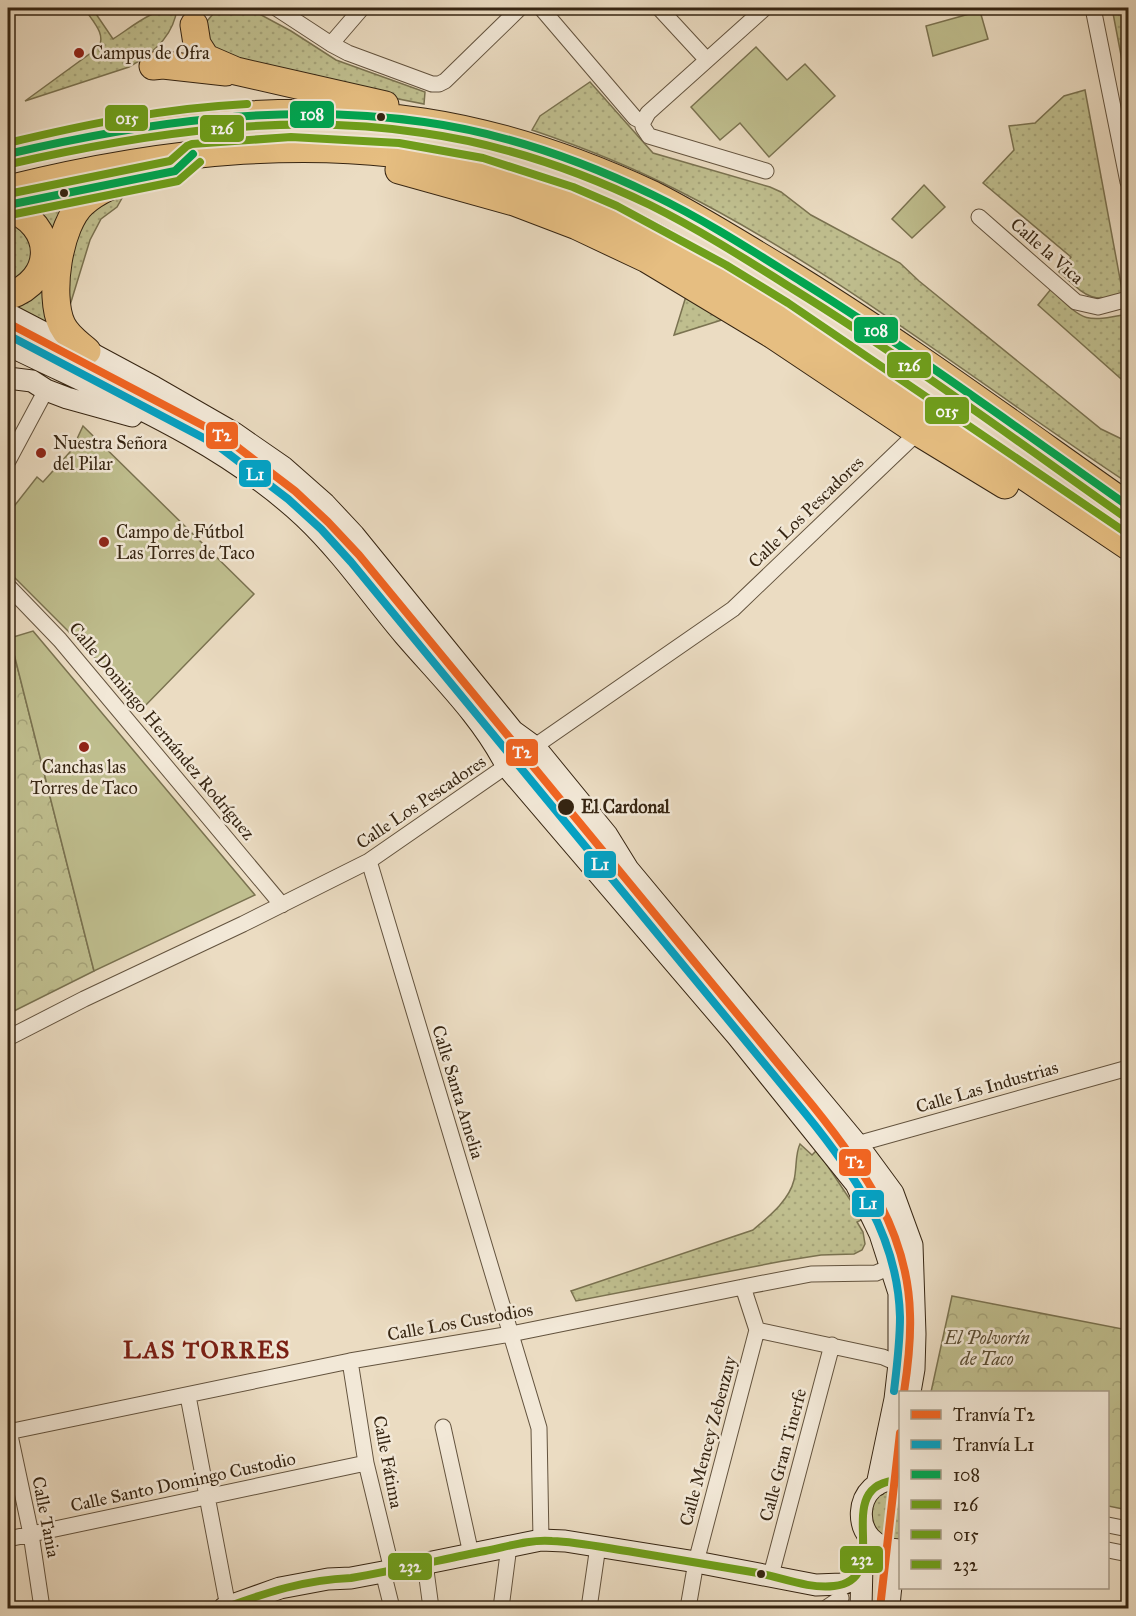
<svg xmlns="http://www.w3.org/2000/svg" width="1136" height="1616" font-family="'IM FELL Great Primer',serif">
<defs>
<pattern id="grass-dots" width="8" height="8" patternUnits="userSpaceOnUse" patternTransform="scale(1.5)"><rect width="8" height="8" fill="#bfbe8e"/><path d="M2 2h.1M6 6h.1" fill="none" stroke="#a5a379" stroke-width="1.8" stroke-linecap="round"/></pattern>
<pattern id="park-crowns" width="20" height="18" patternUnits="userSpaceOnUse" patternTransform="scale(1.5)"><rect width="20" height="18" fill="#bfbe8e"/><path d="M2 6a3 3 0 1 1 6 0M12 15a3 3 0 1 1 6 0" fill="none" stroke="#a5a379"/></pattern>
</defs>
<rect width="100%" height="100%" fill="#ebdcc2"/>
<filter id="stains"><feTurbulence type="fractalNoise" baseFrequency=".00333" numOctaves="4"/><feColorMatrix values="0 0 0 0 .2 0 0 0 0 .09 0 0 0 0 .02 0 0 0 .5 -.17"/></filter>
<radialGradient id="worn" r=".72"><stop offset=".6" stop-color="#630" stop-opacity="0"/><stop offset="1" stop-color="#630" stop-opacity=".3"/></radialGradient>
<path fill="url(#grass-dots)" stroke="#7a7250" stroke-width="1.5" d="M86,8H92L113,39C132,27 153,8 177,8C174,35 153,54 129,67L25,101L99,47C106,33 92,21 85,9Z
M218,8H248L291,31L336,60L425,92L424,104L263,72L212,52L203,26Z
M1112,8H1128V92Z
M590,82L653,153L770,187L781,192L811,215L900,263L919,281L1101,429L1128,442V483C979,385 839,272 679,191C632,167 582,147 532,130L540,116Z
M1085,90L1123,295C1088,304 1084,293 1059,272L1071,257L983,183L1014,150L1009,126L1035,123L1064,96Z
M126,191L117,207L101,219L90,240L67,315L65,290L81,217Z
M82,194L54,246L31,207Z
M8,219L18,223L33,244L29,270L8,287Z
M47,273L57,328L8,304Z
M1051,289C1084,321 1082,323 1128,314V385L1038,305Z
M687,293L728,318L674,335Z
M800,1144L812,1155L817,1150L863,1219L857,1222L863,1232L865,1244L862,1250L854,1254L821,1255L783,1261L576,1301L571,1291L753,1230C768,1217 789,1201 794,1180C797,1168 795,1154 800,1144Z
M900,1489V1541H892L874,1530C869,1502 869,1493 900,1489Z"/>
<path fill="url(#park-crowns)" stroke="#7a7250" stroke-width="1.5" d="M8,630L94,971L8,1014Z
M952,1296L1128,1330V1510L1108,1506V1392H931Z"/>
<path fill="#bfbe8e" stroke="#7a7250" stroke-width="1.5" d="M980,11L988,39L933,56L926,26Z
M756,47L787,80L805,64L835,96L769,157L740,123L720,140L691,107Z
M924,185L945,207L912,238L892,219Z
M83,426L254,594L144,707L8,571V514L37,477L43,482L78,443L76,441Z
M33,631L255,895L94,971L10,638Z"/>
<g fill="none" stroke-linecap="round" stroke-linejoin="round">
<g stroke="#63533e" stroke-width="17">
<path id="street" d="M276,8L331,44L348,53L432,84H439L445,81L520,8
M541,8L635,118L643,122V127L649,136L766,171
M659,8L707,60
M1093,8L1128,182
M331,44L362,8
M643,122L648,113L765,8
M979,217L1076,302L1098,307L1128,299
M8,461L46,390
M8,586L60,640L282,905
M369,861L539,1428L541,1540
M8,1038L84,999L243,924L369,861L733,609L918,432
M857,1144L1128,1068
M743,1287L757,1330
M757,1330L883,1357L899,1364
M350,1361L366,1463L392,1570
M188,1396L228,1607
M8,1426L31,1534L42,1608
M443,1427L471,1554
M8,1432L350,1361L511,1334L743,1287L811,1274L876,1273L891,1267L912,1245
M1108,1525L1128,1529
M8,1539L366,1463
M1108,1550L1128,1554
M425,1563L431,1608
M383,1572L392,1608
M771,1575L832,1345
M501,1608L509,1546
M589,1608L598,1546
M688,1608L696,1562L757,1330
M826,1608L841,1598"/>
</g>
<g stroke="#362512" stroke-width="23">
<path id="secondary" d="M8,314L60,341L87,351L154,387L234,433L283,467L325,504L354,535L513,731L535,747L607,835L628,869L857,1144L893,1193L912,1245L915,1334L914,1369L910,1392
M8,345C110,395 220,439 304,517C342,553 371,596 404,635C440,677 482,717 507,767L737,1036L856,1184L880,1234L899,1293V1364L895,1399L877,1485
M8,378L32,381L46,390L67,398L132,416
M900,1480C852,1474 845,1549 900,1550
M224,1608L280,1588L328,1579L351,1578L383,1572L541,1540L565,1541L696,1562L816,1585L842,1584L852,1580L862,1566
M861,1608L862,1563
M889,1608C890,1593 891,1573 900,1561"/>
</g>
<g stroke="#362512" stroke-width="29">
<path id="highway" d="M194,25L197,44L206,58L236,71L385,105
M153,66L163,65L226,72
M8,154C145,120 282,101 424,122C503,134 580,161 653,195C697,217 739,244 781,269C901,342 1014,426 1128,506
M399,170L514,202L577,226L647,259L773,335L918,432L1005,485
M8,189C161,151 324,131 479,168C495,172 511,178 526,183C556,193 586,202 613,215C705,260 788,316 872,373C957,431 1043,489 1128,546
M8,208C56,224 57,280 8,296
M87,351C78,343 68,337 62,325C48,296 59,224 83,203C99,189 117,182 137,178"/>
</g>
<use href="#street" stroke="#f2e8d7" stroke-width="15"/>
<use href="#secondary" stroke="#f2e8d7" stroke-width="21"/>
<use href="#highway" stroke="#e6be81" stroke-width="27"/>
<g stroke="#f2e8d7" stroke-width="12">
<path id="bus-1" d="M8,154C145,122 284,102 424,122C503,133 581,160 653,195C705,220 754,252 802,282C914,352 1020,430 1128,506
M8,205L175,171L193,154"/>
</g>
<g stroke="#f2e8d7" stroke-width="12">
<path id="bus-2" d="M10,164C146,133 284,112 423,133C501,144 580,171 650,205C700,230 747,260 793,289C906,359 1013,438 1122,515
M10,215L178,181L200,162"/>
</g>
<g stroke="#f2e8d7" stroke-width="12">
<path id="bus-3" d="M8,143C87,124 166,108 247,104
M8,194L170,161L187,146L192,144L291,137L399,143L483,158L573,187L617,206L726,265L788,303L1128,534"/>
</g>
<g stroke="#f2e8d7" stroke-width="12">
<path id="bus-4" d="M224,1608C268,1592 304,1580 351,1578C396,1570 440,1560 485,1551C506,1547 530,1539 552,1541C579,1542 606,1548 633,1552C675,1559 716,1566 758,1573C783,1578 809,1589 834,1586C897,1579 826,1483 900,1480"/>
</g>
<use href="#bus-1" stroke="#00a651" stroke-width="8"/>
<use href="#bus-2" stroke="#6f9f1b" stroke-width="8"/>
<use href="#bus-3" stroke="#6f9f1b" stroke-width="8"/>
<use href="#bus-4" stroke="#6f9f1b" stroke-width="8"/>
<g stroke="#f2e8d7" stroke-width="12">
<path id="tram-1" d="M8,323L223,436L295,491L328,522L359,555L813,1106C863,1168 908,1232 910,1314C911,1340 908,1366 904,1392
M880,1608L900,1433"/>
</g>
<g stroke="#f2e8d7" stroke-width="12">
<path id="tram-2" d="M8,335L217,445L288,499L321,529L351,562L805,1113C854,1173 898,1236 900,1317C900,1342 897,1366 894,1391"/>
</g>
<use href="#tram-1" stroke="#f26522" stroke-width="8"/>
<use href="#tram-2" stroke="#03a2c5" stroke-width="8"/>
</g>
<g fill="#8f2418" stroke="#f2e8d7" stroke-width="2">
<circle cx="79" cy="53" r="6"/>
<circle cx="41" cy="453" r="6"/>
<circle cx="104" cy="542" r="6"/>
<circle cx="84" cy="747" r="6"/>
</g>
<g fill="#362512" stroke="#f2e8d7" stroke-width="2">
<circle cx="381" cy="117" r="5"/>
<circle cx="64" cy="193" r="5"/>
<circle cx="566" cy="807" r="9"/>
<circle cx="761" cy="1574" r="5"/>
</g>
<g text-anchor="middle" stroke-width="5" stroke-linejoin="round" paint-order="stroke">
<g font-size="18" fill="#362512" stroke="#f2e8d7" text-anchor="start">
<text x="91" y="59">Campus de Ofra</text>
<text x="53" y="449">Nuestra Señora<tspan x="53" dy="21">del Pilar</tspan></text>
<text x="116" y="538">Campo de Fútbol<tspan x="116" dy="21">Las Torres de Taco</tspan></text>
<text x="84" y="773" text-anchor="middle">Canchas las<tspan x="84" dy="21">Torres de Taco</tspan></text>
</g>
<g font-size="18" fill="#362512" stroke="#f2e8d7">
<text transform="translate(1047 251) rotate(41)" y="6">Calle la Vica</text>
<text transform="translate(806 512) rotate(-44)" y="6">Calle Los Pescadores</text>
<text transform="translate(162 731) rotate(50)" y="6">Calle Domingo Hernández Rodríguez</text>
<text transform="translate(421 802) rotate(-34)" y="6">Calle Los Pescadores</text>
<text transform="translate(987 1087) rotate(-16)" y="6">Calle Las Industrias</text>
<text transform="translate(458 1092) rotate(73)" y="6">Calle Santa Amelia</text>
<text transform="translate(460 1322) rotate(-10)" y="6">Calle Los Custodios</text>
<text transform="translate(708 1441) rotate(-75)" y="6">Calle Mencey Zebenzuy</text>
<text transform="translate(783 1455) rotate(-75)" y="6">Calle Gran Tinerfe</text>
<text transform="translate(388 1462) rotate(79)" y="6">Calle Fátima</text>
<text transform="translate(183 1482) rotate(-12)" y="6">Calle Santo Domingo Custodio</text>
<text transform="translate(46 1517) rotate(79)" y="6">Calle Tania</text>
</g>
<g font-size="18" font-weight="bold" fill="#362512" stroke="#f2e8d7" text-anchor="start">
<text x="581" y="813">El Cardonal</text>
</g>
<g font-size="18" font-style="italic" fill="#584b31" stroke="#f2e8d7">
<text x="987" y="1344">El Polvorín<tspan x="987" dy="21">de Taco</tspan></text>
</g>
<g font-size="24" font-weight="bold" letter-spacing="1.5" fill="#7a1f14" stroke="#f2e8d7">
<text x="207" y="1358">LAS TORRES</text>
</g>
</g>
<g stroke="#f2e8d7" stroke-width="2">
<rect x="289" y="100" width="46" height="29" rx="6" fill="#00a651"/>
<rect x="104" y="104" width="45" height="28" rx="6" fill="#6f9f1b"/>
<rect x="199" y="114" width="46" height="29" rx="6" fill="#6f9f1b"/>
<rect x="853" y="316" width="46" height="28" rx="6" fill="#00a651"/>
<rect x="886" y="351" width="46" height="28" rx="6" fill="#6f9f1b"/>
<rect x="924" y="396" width="46" height="29" rx="6" fill="#6f9f1b"/>
<rect x="205" y="421" width="34" height="29" rx="6" fill="#f26522"/>
<rect x="238" y="459" width="34" height="29" rx="6" fill="#03a2c5"/>
<rect x="505" y="738" width="34" height="29" rx="6" fill="#f26522"/>
<rect x="583" y="850" width="34" height="29" rx="6" fill="#03a2c5"/>
<rect x="838" y="1148" width="34" height="29" rx="6" fill="#f26522"/>
<rect x="851" y="1189" width="34" height="29" rx="6" fill="#03a2c5"/>
<rect x="839" y="1545" width="45" height="29" rx="6" fill="#6f9f1b"/>
<rect x="387" y="1552" width="46" height="29" rx="6" fill="#6f9f1b"/>
</g>
<g font-size="16" text-anchor="middle" font-weight="bold" fill="#fff">
<text x="312" y="120">108</text>
<text x="127" y="124">015</text>
<text x="222" y="134">126</text>
<text x="876" y="336">108</text>
<text x="909" y="371">126</text>
<text x="947" y="417">015</text>
<text x="222" y="441">T2</text>
<text x="255" y="480">L1</text>
<text x="522" y="758">T2</text>
<text x="600" y="870">L1</text>
<text x="855" y="1168">T2</text>
<text x="868" y="1209">L1</text>
<text x="862" y="1565">232</text>
<text x="410" y="1572">232</text>
</g>
<rect width="1136" height="1616" fill="none" stroke="#ebdcc2" stroke-width="30"/>
<rect x="9" y="9" width="1118" height="1598" fill="none" stroke="#362512" stroke-width="3"/>
<rect x="15" y="15" width="1106" height="1586" fill="none" stroke="#362512" stroke-width="1.5"/>
<rect x="899" y="1391" width="210" height="198" fill="#f2e8d7" stroke="#a79a88" stroke-width="1.5"/>
<rect x="911" y="1410" width="30" height="9" fill="#f26522" stroke="#a79a88" stroke-width="1.5"/>
<text x="953" y="1421" font-size="18" fill="#362512">Tranvía T2</text>
<rect x="911" y="1440" width="30" height="9" fill="#03a2c5" stroke="#a79a88" stroke-width="1.5"/>
<text x="953" y="1451" font-size="18" fill="#362512">Tranvía L1</text>
<rect x="911" y="1470" width="30" height="9" fill="#00a651" stroke="#a79a88" stroke-width="1.5"/>
<text x="953" y="1481" font-size="18" fill="#362512">108</text>
<rect x="911" y="1500" width="30" height="9" fill="#6f9f1b" stroke="#a79a88" stroke-width="1.5"/>
<text x="953" y="1511" font-size="18" fill="#362512">126</text>
<rect x="911" y="1530" width="30" height="9" fill="#6f9f1b" stroke="#a79a88" stroke-width="1.5"/>
<text x="953" y="1541" font-size="18" fill="#362512">015</text>
<rect x="911" y="1560" width="30" height="9" fill="#6f9f1b" stroke="#a79a88" stroke-width="1.5"/>
<text x="953" y="1571" font-size="18" fill="#362512">232</text>
<rect width="100%" height="100%" filter="url(#stains)"/>
<rect width="100%" height="100%" fill="url(#worn)"/>
</svg>
